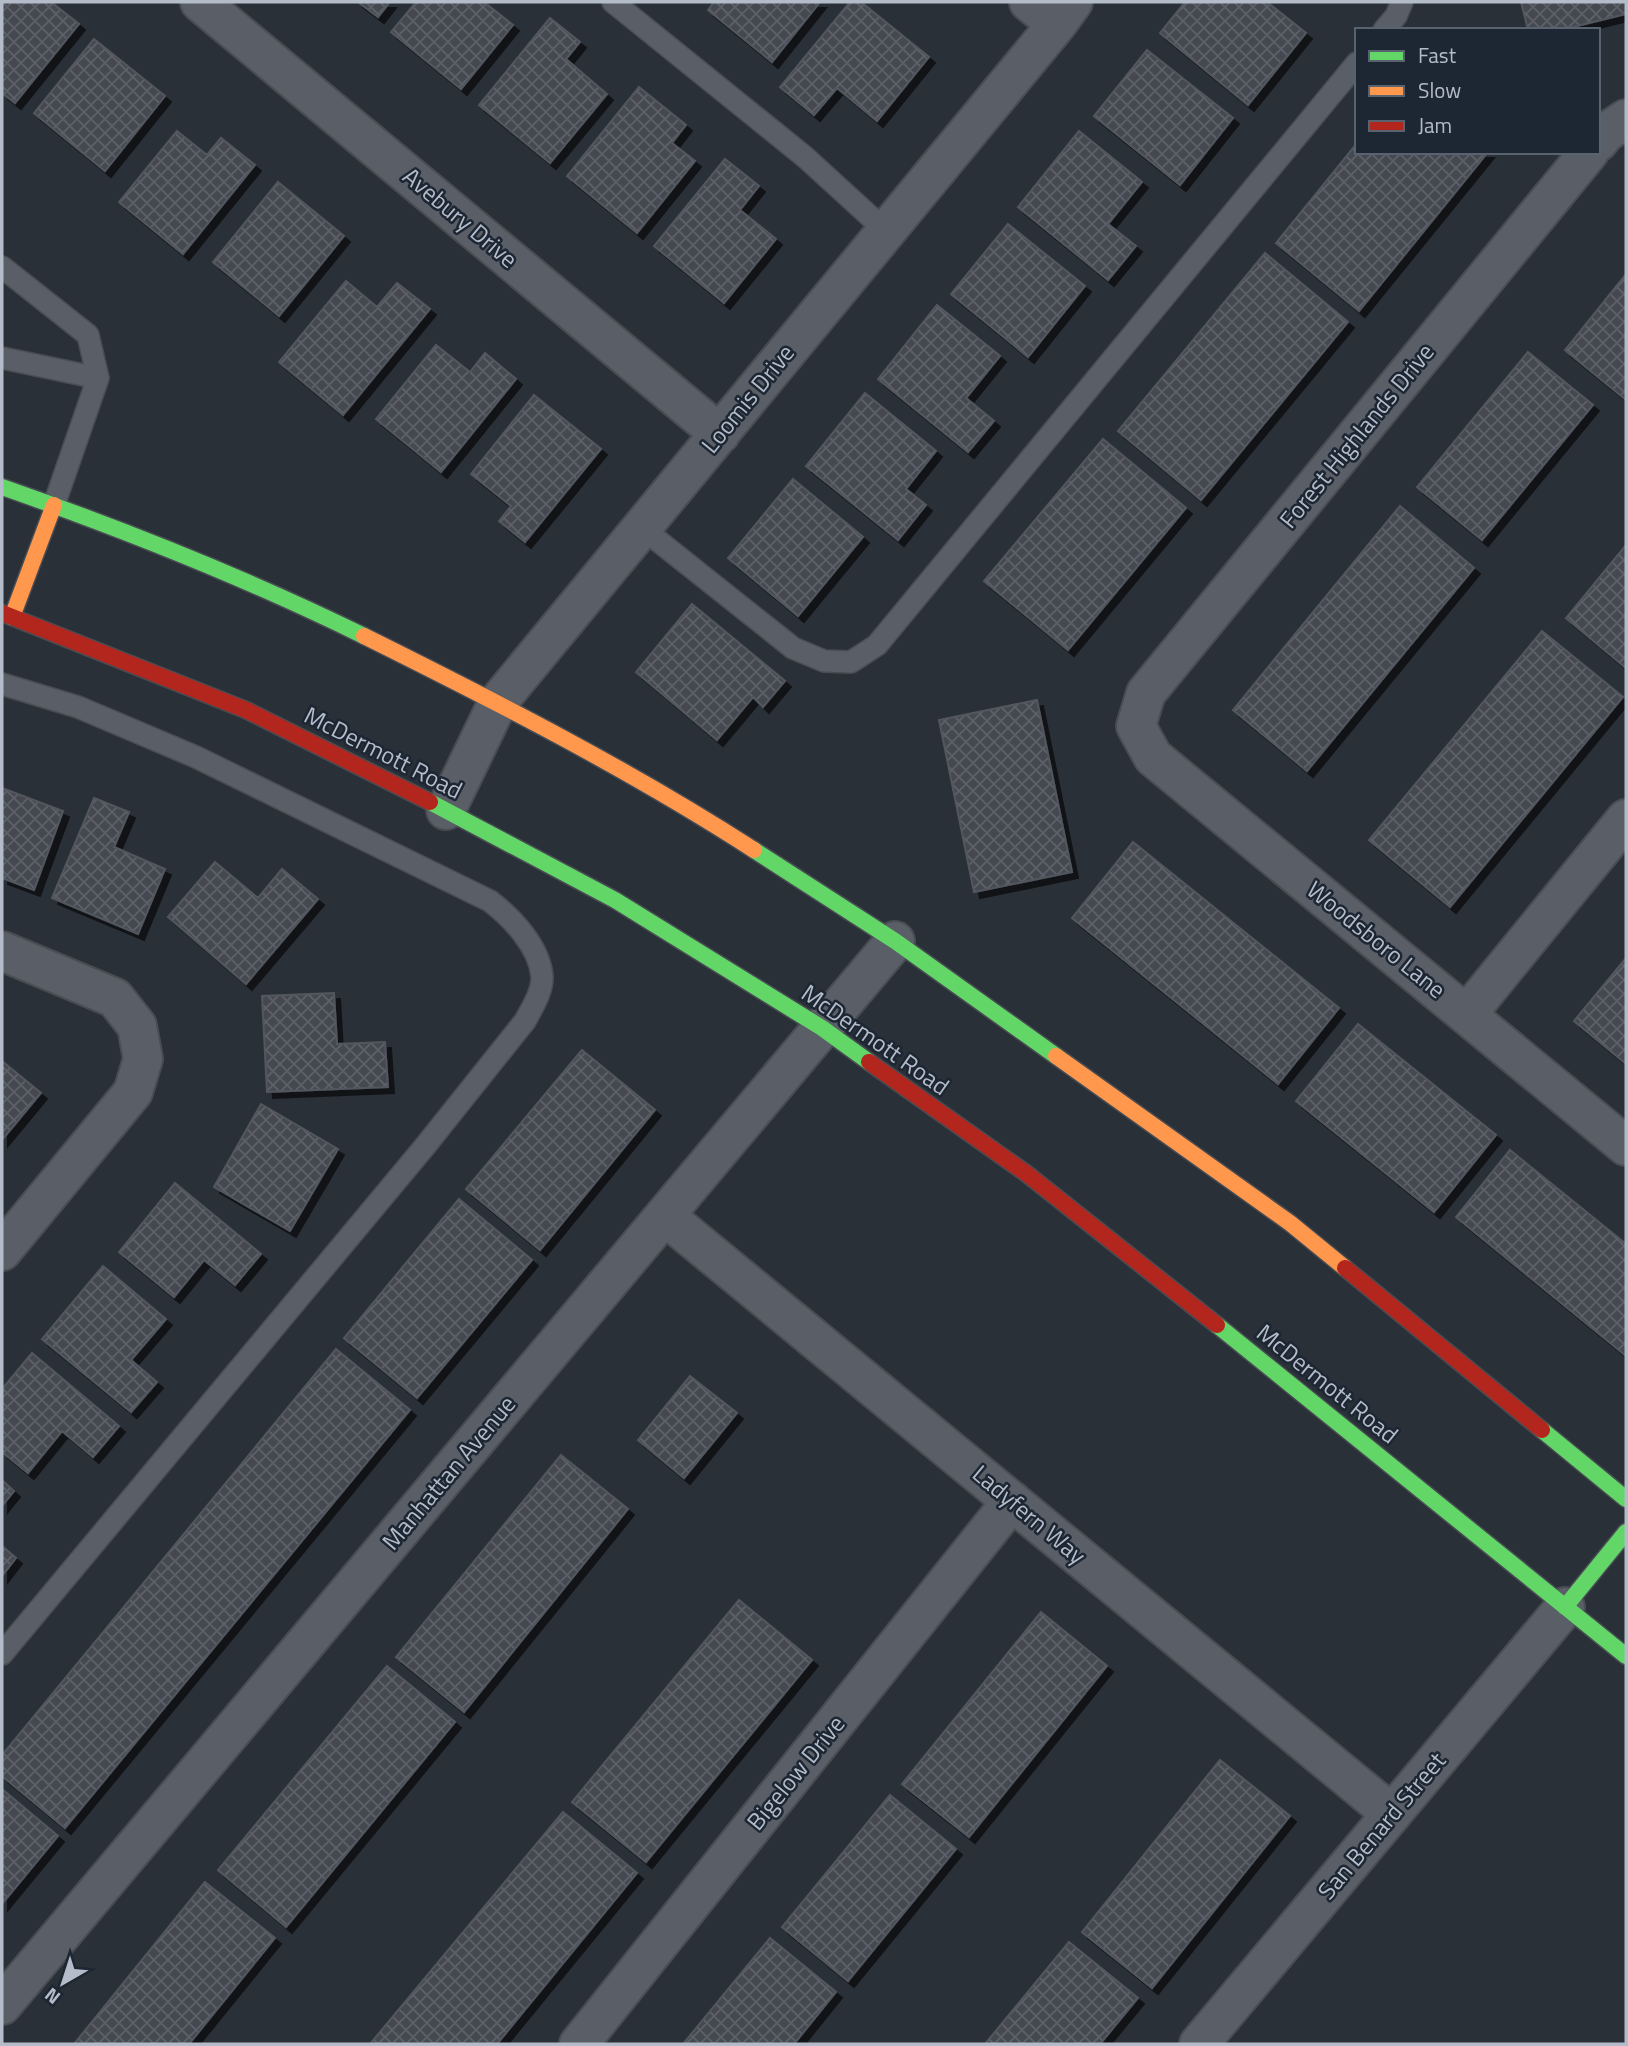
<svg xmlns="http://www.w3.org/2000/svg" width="1628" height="2046" font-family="'Titillium Web',sans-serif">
<defs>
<pattern id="building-cross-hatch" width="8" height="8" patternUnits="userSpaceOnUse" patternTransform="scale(1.75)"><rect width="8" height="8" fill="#444950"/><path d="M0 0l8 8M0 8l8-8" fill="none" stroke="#5d6168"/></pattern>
<filter id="shadow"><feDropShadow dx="6" dy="6" stdDeviation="0" flood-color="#0009"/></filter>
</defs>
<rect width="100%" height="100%" fill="#2a3038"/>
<path fill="url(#building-cross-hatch)" stroke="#52575f" stroke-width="2" filter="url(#shadow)" d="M2,2H51L79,24L15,103L2,93Z
M358,2H390L378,17Z
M416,2H484L513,25L461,89L391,32Z
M714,2H820L772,62L708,10Z
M850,2H861L929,57L877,121L837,88L814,115L780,87Z
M1185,2H1267L1306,33L1248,105L1160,33Z
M1521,2H1626V14L1561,30H1528Z
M550,18L580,42L566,59L607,94L550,163L479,105Z
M94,39L165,96L105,171L34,113Z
M1147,50L1233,118L1180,185L1094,116Z
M639,87L686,125L672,143L695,161L637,233L567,176Z
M177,131L207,155L221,138L255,165L183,254L119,202Z
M1079,131L1142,182L1108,224L1136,246L1108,280L1018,207Z
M1357,143V152H1488L1359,311L1276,243Z
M725,159L759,186L740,210L776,239L724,303L654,246Z
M278,182L344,236L279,316L213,262Z
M1008,224L1085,286L1028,357L951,294Z
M1265,253L1348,322L1201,500L1118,431Z
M1626,274V400L1565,350Z
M346,281L377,307L397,283L430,309L343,415L279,362Z
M937,305L1000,356L966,398L994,421L968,452L878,379Z
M436,345L470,372L485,353L516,379L441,472L376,419Z
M1528,352L1593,405L1482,540L1417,487Z
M865,393L936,451L906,489L926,505L898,540L806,466Z
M534,395L601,449L525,542L499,521L511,506L471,474Z
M1103,439L1186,508L1068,650L984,581Z
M793,479L863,537L798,616L728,558Z
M1400,506L1474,568L1307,771L1233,710Z
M1626,545V668L1566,618Z
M692,604L785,681L763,707L753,697L717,740L636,672Z
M1542,631L1623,697L1450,907L1369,840Z
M1037,700L1072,872L974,892L939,720Z
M2,788L63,811L34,890L2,878Z
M94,798L129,812L114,847L165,869L138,934L52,898Z
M1133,842L1339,1008L1278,1084L1072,918Z
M215,862L258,898L282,869L318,899L246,984L168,917Z
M1626,958V1064L1574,1021Z
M334,993L337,1044L385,1042L388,1087L267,1092L262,996Z
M1358,1024L1496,1135L1434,1212L1296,1101Z
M582,1050L655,1110L540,1250L466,1189Z
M2,1061L41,1093L2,1140Z
M261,1104L338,1149L290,1231L214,1187Z
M1510,1150L1626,1244V1356L1456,1217Z
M175,1183L261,1254L235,1285L204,1260L174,1297L119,1252Z
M459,1199L532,1260L417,1398L344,1338Z
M103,1266L166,1319L131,1360L157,1382L131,1412L42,1339Z
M336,1349L410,1410L65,1828L2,1776V1755Z
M32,1353L119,1426L93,1457L62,1431L28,1473L2,1452V1389Z
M690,1376L737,1413L684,1478L638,1440Z
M561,1455L628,1509L464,1712L396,1657Z
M2,1480L14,1491L2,1506Z
M2,1546L16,1558L2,1576Z
M739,1600L812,1660L646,1862L572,1802Z
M1041,1612L1107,1666L969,1837L902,1784Z
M387,1666L455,1722L286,1927L218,1870Z
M1220,1760L1290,1816L1152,1988L1082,1932Z
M2,1789L58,1836L2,1904Z
M890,1795L956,1849L848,1981L782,1927Z
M563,1812L637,1873L497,2044H370Z
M205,1882L275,1938L189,2044H74Z
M770,1938L836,1992L794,2044H683Z
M1069,1942L1138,1998L1100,2044H985Z"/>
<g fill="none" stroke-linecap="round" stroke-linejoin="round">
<g stroke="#484c53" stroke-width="24">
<path id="lane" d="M613,2L805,157L886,231
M1384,30L1396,16L1402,2
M2,267L88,335L98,378L54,505
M2,358L98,378
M642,528L793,648L824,661L851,662L877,645L1357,63
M2,684L78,707L196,757L490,901C512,918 539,946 542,976C543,991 532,1008 525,1021L426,1145L2,1654"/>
</g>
<g stroke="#484c53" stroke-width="42">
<path id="street" d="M200,2L720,434
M1029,2L1057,24
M1598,142L1605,133L1626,119
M1589,152L1146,693L1136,726L1153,757L1626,1146
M446,810L498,702L1057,24L1073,2
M2,951L115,998L137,1026L143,1059L133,1092L2,1251
M1467,1014L1626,819
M665,1216L1392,1814
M2,2005L895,941
M579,2044L1012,1501
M1199,2044L1565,1607"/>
</g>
<g stroke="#484c53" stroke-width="19">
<path id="fast" d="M2,487C125,530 248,579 364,636
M430,802L615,900L822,1028L869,1062
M754,850L895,941L1056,1056
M1217,1325L1626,1656
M1542,1430L1626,1499
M1565,1607L1626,1532"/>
</g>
<g stroke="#484c53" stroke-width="19">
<path id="slow" d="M12,617L54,505
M364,636C497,702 630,770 754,850
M1056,1056L1290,1223L1345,1268"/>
</g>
<g stroke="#484c53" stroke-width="19">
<path id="jam" d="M2,613L246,710L430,802
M869,1062L1027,1174L1217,1325
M1345,1268L1542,1430"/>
</g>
<use href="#lane" stroke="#5a5e66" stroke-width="21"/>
<use href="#street" stroke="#5a5e66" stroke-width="38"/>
<use href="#fast" stroke="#63d668" stroke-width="16"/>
<use href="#slow" stroke="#ff974d" stroke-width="16"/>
<use href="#jam" stroke="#b3261e" stroke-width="16"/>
</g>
<g text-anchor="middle" stroke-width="5" stroke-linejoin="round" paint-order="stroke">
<g font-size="24" fill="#b4bcc9" stroke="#1d2633">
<text transform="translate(460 218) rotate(40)" y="8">Avebury Drive</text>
<text transform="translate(748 399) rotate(-51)" y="8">Loomis Drive</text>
<text transform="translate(1357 436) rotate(-51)" y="8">Forest Highlands Drive</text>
<text transform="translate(383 753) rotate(27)" y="8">McDermott Road</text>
<text transform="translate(1376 940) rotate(39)" y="8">Woodsboro Lane</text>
<text transform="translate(875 1040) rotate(35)" y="8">McDermott Road</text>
<text transform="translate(1327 1384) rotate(39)" y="8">McDermott Road</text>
<text transform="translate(449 1473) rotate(-50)" y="8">Manhattan Avenue</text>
<text transform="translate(1029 1515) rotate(40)" y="8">Ladyfern Way</text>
<text transform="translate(796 1773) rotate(-51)" y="8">Bigelow Drive</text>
<text transform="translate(1382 1826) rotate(-50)" y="8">San Benard Street</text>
</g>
</g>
<rect width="1628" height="2046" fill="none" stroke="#b4bcc9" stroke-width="7"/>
<rect x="1355" y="28" width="245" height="126" fill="#1d2633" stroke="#59626f" stroke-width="2"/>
<rect x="1369" y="51" width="35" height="10" fill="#63d668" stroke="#59626f" stroke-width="2"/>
<text x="1418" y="63" font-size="21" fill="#b4bcc9">Fast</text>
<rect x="1369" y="86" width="35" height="10" fill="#ff974d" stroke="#59626f" stroke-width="2"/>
<text x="1418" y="98" font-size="21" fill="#b4bcc9">Slow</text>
<rect x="1369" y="121" width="35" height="10" fill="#b3261e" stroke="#59626f" stroke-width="2"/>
<text x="1418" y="133" font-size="21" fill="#b4bcc9">Jam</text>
<g transform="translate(63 1983) rotate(219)" stroke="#1d2633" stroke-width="5" paint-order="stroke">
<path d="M0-5L12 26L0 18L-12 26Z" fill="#b4bcc9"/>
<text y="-10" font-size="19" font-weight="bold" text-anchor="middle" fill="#b4bcc9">N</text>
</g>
</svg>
